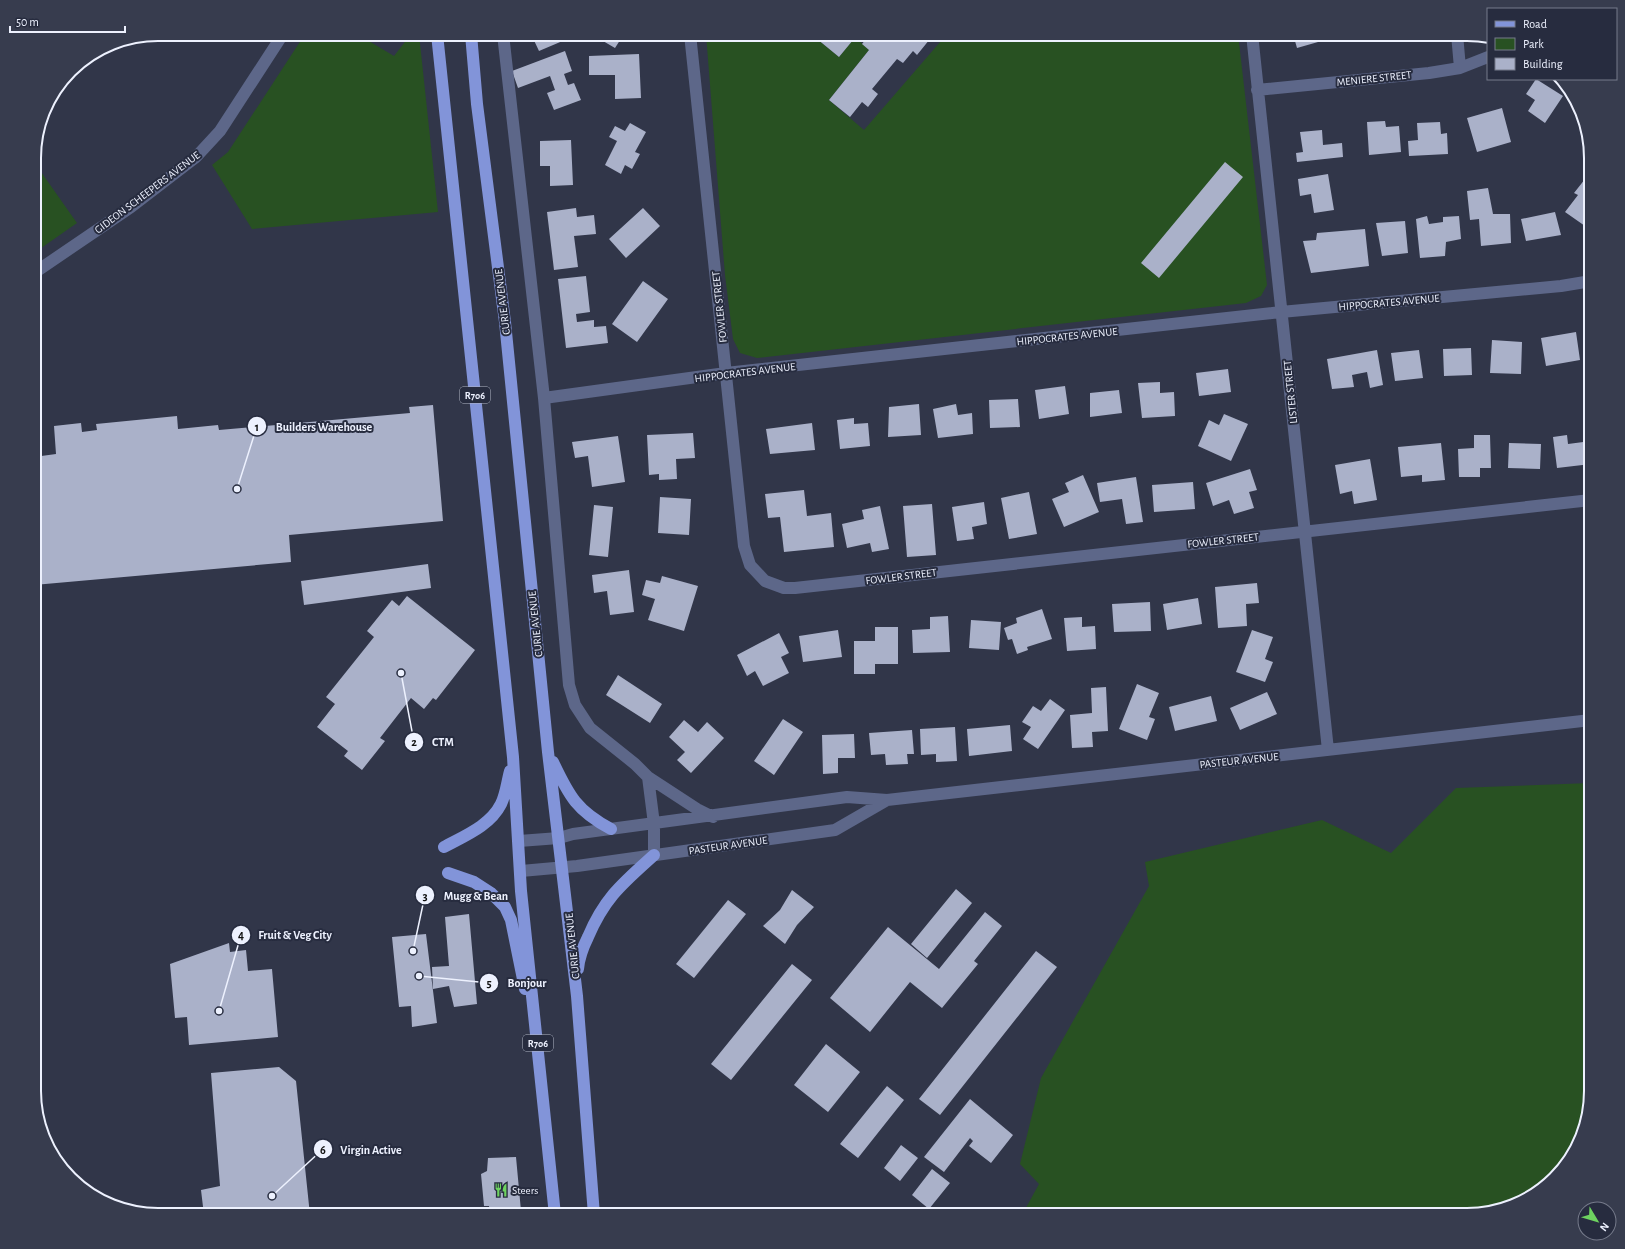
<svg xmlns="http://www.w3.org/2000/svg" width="1625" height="1249" font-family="'Alegreya Sans',sans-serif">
<rect width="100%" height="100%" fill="#313649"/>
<path fill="#285122" d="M305,34H357L394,56L411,34H419L438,212L252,229L212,165L228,152Z
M706,34H811L839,57L855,37L869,50L829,100L864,130L947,34H1238L1267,285L1261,296L1246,303L757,358L740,353L733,339L725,275Z
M34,162L77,223L34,253Z
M1591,783V1092L1584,1131L1565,1167L1522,1202L1467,1215H1022L1039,1184L1020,1164L1041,1078L1149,886L1145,862L1322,820L1391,853L1456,788Z"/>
<path fill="#aab1c9" d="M531,34H571L572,37L539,51Z
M591,34H624L615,48Z
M811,34H858L839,57Z
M870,34H934L917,55L913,51L903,63L897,59L872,89L878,94L868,107L862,102L850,117L829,100L869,50L862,44Z
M1275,34H1285L1276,37Z
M1293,34H1316L1318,42L1297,48Z
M565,51L572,71L564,74L568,85L574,83L581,100L554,110L547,93L555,90L550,76L518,88L512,71Z
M639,54L641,98L615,99V75H589V56Z
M1536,79L1563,96L1545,123L1528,111L1535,100L1526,94Z
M1502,108L1511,142L1477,152L1467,118Z
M1385,121L1386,127L1399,126L1401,152L1369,155L1367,122Z
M1440,122L1441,134L1447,133L1448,154L1409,156L1408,141L1418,140L1417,123Z
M630,123L646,132L635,152L640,154L632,169L625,165L621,174L605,165L617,141L609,137L615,126L625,131Z
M1322,130L1323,145L1342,143L1343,157L1297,162L1296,153L1303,152L1300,132Z
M571,140L573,185L550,186V166H540V141Z
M1225,162L1243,177L1159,278L1141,263Z
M1328,174L1334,210L1314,213L1311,194L1300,196L1298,179Z
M1589,174L1591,176V218L1585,226L1565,212L1578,195L1574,193Z
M1488,188L1493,214H1510L1511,243L1481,246L1479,219L1470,220L1467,191Z
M576,208L577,217L594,215L596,234L574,236L578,267L554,270L547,212Z
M643,208L660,226L626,258L609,239Z
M1555,212L1561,235L1526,241L1521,219Z
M1427,216L1429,224L1443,222V217L1459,216L1461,239L1446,242L1445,256L1420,258L1416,219Z
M1405,221L1408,253L1382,256L1376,223Z
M1365,229L1369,266L1311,273L1303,241L1316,240L1317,233Z
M586,276L590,312L576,314L577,322L594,320V327L606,326L608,343L566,348L558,279Z
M643,281L668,299L637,342L612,324Z
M1576,332L1580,360L1546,366L1541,338Z
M1591,334V347L1585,337Z
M1492,340L1522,342L1521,374L1490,373Z
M1471,348L1472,375L1444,376L1443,349Z
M1377,350L1383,385L1370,388L1367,372L1352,375L1354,387L1332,389L1327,359Z
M1419,350L1423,378L1395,381L1391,353Z
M1228,369L1231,392L1199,396L1196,373Z
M1160,382V393L1174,392L1175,416L1142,418L1138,383Z
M1065,386L1069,414L1039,419L1035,390Z
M1119,390L1122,413L1090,417V393Z
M1018,399L1020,427L990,428L989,400Z
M919,404L921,435L888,437L889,407Z
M956,404L958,415L972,413L973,434L938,438L933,409Z
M433,405L443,521L289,535L291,562L34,585V457L56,454L54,426L81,423L82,432L97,430L96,424L177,416L178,429L218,425L219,430L410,413L409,407Z
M1224,414L1248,424L1231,461L1198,446L1209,420L1219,425Z
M854,418V424L868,423L870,446L840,449L837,420Z
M812,423L815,450L770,454L766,429Z
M693,433L695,458L676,459L677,479L659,480V474L649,475L647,435Z
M1474,435H1490L1491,468H1480V477H1459L1458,449L1474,448Z
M1567,435L1568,444L1591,441V464L1557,468L1553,437Z
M618,436L625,482L592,487L588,456L575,458L572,442Z
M1441,443L1445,480L1422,482V475L1401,477L1398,447Z
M1509,443L1541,444L1540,469L1508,468Z
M1370,459L1377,500L1354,504L1352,491L1340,494L1335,465Z
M1250,469L1257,490L1249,492L1254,508L1234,514L1229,500L1213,506L1206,483Z
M1083,475L1099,512L1064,527L1052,499L1069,492L1065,483Z
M1136,477L1143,522L1126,524L1122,499L1100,502L1097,483Z
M1193,482L1195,509L1154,512L1152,485Z
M804,490L807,516L831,513L834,547L784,552L780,517L768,518L765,494Z
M1029,492L1037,534L1009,539L1001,498Z
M660,497L691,499L689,535L658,533Z
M984,502L987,524L972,527L974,539L957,541L952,507Z
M932,504L936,555L907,557L903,506Z
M594,505L613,507L608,557L589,555Z
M880,506L889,549L872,552L870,543L847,548L842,524L864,519L862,510Z
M428,564L431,588L304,605L301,581Z
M629,570L634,612L610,615L607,591L594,593L592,575Z
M662,576L698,586L684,631L648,620L655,599L642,595L646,580L660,583Z
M1257,583L1259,603L1246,604L1247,626L1218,628L1215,587Z
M407,596L475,650L436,700L433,698L424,709L411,698L380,738L385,741L362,770L344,756L348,751L317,727L335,704L326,697L374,637L367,631L392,600L399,606Z
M1198,598L1202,624L1167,630L1163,604Z
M1150,602L1151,631L1114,632L1112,604Z
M1042,609L1052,639L1027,647L1028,650L1017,654L1012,639L1008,640L1004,628L1017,623L1016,618Z
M948,616L950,652L913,653L912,630L930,629V617Z
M1082,617V627L1095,626L1096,649L1067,651L1064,618Z
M971,620L1001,622L999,650L969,648Z
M875,627H898V664H875V674H854V641H875Z
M838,630L842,657L803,662L799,636Z
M1252,630L1273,637L1265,659L1273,662L1265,682L1236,672Z
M779,633L789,653L781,657L789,673L763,686L755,671L747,676L737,655Z
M618,675L662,704L650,723L606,695Z
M1137,684L1159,693L1149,717L1155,719L1147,740L1119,729Z
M1106,687L1108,731L1092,732L1093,747L1072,748L1070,715L1092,713L1091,688Z
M1267,692L1277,714L1240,730L1230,708Z
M1211,696L1217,721L1175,731L1169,707Z
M1050,699L1065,710L1038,749L1023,739L1031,727L1022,722L1033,706L1041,711Z
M783,719L803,732L774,775L754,761Z
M684,720L698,732L707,722L724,738L691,773L677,760L685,752L669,737Z
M1010,725L1012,751L969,756L967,729Z
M955,727L957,761L936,762V754L921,755L920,729Z
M912,730L914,754H907L908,764L886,765L885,754L871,755L869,733Z
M854,734L855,758H838V773L823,774L822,735Z
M956,889L972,903L927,958L911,944Z
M792,890L814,907L797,925L785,944L763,926L780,910Z
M728,900L746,914L694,978L676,964Z
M985,912L1002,926L974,961L978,964L942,1008L910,982L870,1032L830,998L888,927L939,969Z
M469,914L477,1004L454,1007L449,986L433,989L432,967L449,966L445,917Z
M426,934L437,1023L412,1027L411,1006L399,1007L392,937Z
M229,943L230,952L246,950L248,971L272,969L278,1037L189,1045L187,1017L175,1018L170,964Z
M1036,951L1057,967L940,1115L919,1099Z
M792,964L812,980L731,1080L711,1064Z
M826,1044L860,1072L828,1112L794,1085Z
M279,1067L296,1081L310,1215H204L201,1190L220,1186L211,1073Z
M887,1086L904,1100L858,1158L840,1144Z
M970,1099L1013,1135L991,1163L969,1146L973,1141L970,1138L944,1172L924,1157Z
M901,1145L918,1158L900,1181L884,1168Z
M516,1157L521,1211L506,1213V1215H490L489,1206H484L481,1174L487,1171L488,1158Z
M932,1169L950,1183L929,1209L912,1195Z"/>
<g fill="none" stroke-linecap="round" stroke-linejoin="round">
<path stroke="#5d6789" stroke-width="12" d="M503,34L544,398L569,685L575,705L590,728L635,764L648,777L697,809L713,817
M690,34L744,546L750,565L765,581L784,588H795L1591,500
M1252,34L1328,750
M1457,34L1460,68
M1257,90L1429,73L1460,68L1488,57
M34,273L131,207L196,157L220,131L283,34
M544,398L726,373L1281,312L1561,286L1591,281
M648,777L654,824V855
M519,841L559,838L573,834L847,797L887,800L1591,720
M521,871L577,866L835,830L887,800"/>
<path stroke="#8294d9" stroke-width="12" d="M437,34L513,757L521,891L555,1215
M471,34L477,104L505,322L548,752L577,996L594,1215
M553,762C569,796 577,811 611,829
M444,847C464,836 490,826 501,804C506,794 507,782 510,771
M448,873L474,882L491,893L505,907L511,920L525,989
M578,969C579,957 583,947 588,937C605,897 623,883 654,855"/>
</g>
<defs>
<g id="restaurant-bare" transform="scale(1.08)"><path d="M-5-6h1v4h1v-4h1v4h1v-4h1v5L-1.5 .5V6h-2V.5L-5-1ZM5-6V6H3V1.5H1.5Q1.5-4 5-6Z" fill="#6ed360" stroke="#272c3f" stroke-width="2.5" paint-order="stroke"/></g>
</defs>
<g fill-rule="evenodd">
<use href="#restaurant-bare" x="501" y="1190"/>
</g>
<g text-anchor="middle" stroke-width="4" stroke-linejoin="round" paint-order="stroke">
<g fill="#272c3f" stroke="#b2b6c5" stroke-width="1">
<rect x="460" y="387" width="30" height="16" rx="3"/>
<rect x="523" y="1035" width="30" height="16" rx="3"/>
</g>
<g font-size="10" font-weight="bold" fill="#edf1fe">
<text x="475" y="399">R706</text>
<text x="538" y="1047">R706</text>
</g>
<g font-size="11" fill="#edf1fe" stroke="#272c3f">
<text transform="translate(1374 78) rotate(-6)" y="4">MENIERE STREET</text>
<text transform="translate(147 192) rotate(-37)" y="4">GIDEON SCHEEPERS AVENUE</text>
<text transform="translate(502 302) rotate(-97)" y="4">CURIE AVENUE</text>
<text transform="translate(1389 302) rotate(-5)" y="4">HIPPOCRATES AVENUE</text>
<text transform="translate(719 307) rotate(-96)" y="4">FOWLER STREET</text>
<text transform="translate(1067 336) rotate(-6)" y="4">HIPPOCRATES AVENUE</text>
<text transform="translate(745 372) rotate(-7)" y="4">HIPPOCRATES AVENUE</text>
<text transform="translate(1290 392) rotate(-96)" y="4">LISTER STREET</text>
<text transform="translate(1223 540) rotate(-6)" y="4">FOWLER STREET</text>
<text transform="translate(901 576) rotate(-7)" y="4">FOWLER STREET</text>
<text transform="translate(535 624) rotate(-96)" y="4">CURIE AVENUE</text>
<text transform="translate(1239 760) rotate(-6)" y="4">PASTEUR AVENUE</text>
<text transform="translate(728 845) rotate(-8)" y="4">PASTEUR AVENUE</text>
<text transform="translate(572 946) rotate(-96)" y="4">CURIE AVENUE</text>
</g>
<g font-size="11" fill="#edf1fe" stroke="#272c3f" text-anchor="start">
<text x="512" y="1194">Steers</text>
</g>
</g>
<path d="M0 0H1625V1249H0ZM158 41H1467A117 117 0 0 1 1584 158V1091A117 117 0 0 1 1467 1208H158A117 117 0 0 1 41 1091V158A117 117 0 0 1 158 41Z" fill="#373c4e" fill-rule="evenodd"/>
<path fill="none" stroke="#edf1fe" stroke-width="2" d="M158 41H1467A117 117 0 0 1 1584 158V1091A117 117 0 0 1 1467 1208H158A117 117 0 0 1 41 1091V158A117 117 0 0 1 158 41Z"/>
<path fill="none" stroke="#edf1fe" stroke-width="1.5" d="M237 489L257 426M401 673L414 742M413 951L425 895M219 1011L241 935M419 976L489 983M272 1196L323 1149"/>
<g fill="#edf1fe" stroke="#272c3f" stroke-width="1.5">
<circle cx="237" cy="489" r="4"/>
<circle cx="401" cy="673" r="4"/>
<circle cx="413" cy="951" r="4"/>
<circle cx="219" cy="1011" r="4"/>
<circle cx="419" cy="976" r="4"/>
<circle cx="272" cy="1196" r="4"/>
<circle cx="257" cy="426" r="10"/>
<circle cx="414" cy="742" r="10"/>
<circle cx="425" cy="895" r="10"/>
<circle cx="241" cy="935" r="10"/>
<circle cx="489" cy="983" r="10"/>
<circle cx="323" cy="1149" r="10"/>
</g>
<g font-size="12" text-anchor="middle" font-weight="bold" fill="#111">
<text x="257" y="431">1</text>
<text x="414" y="746">2</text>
<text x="425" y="900">3</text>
<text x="241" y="939">4</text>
<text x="489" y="987">5</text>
<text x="323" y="1154">6</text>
</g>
<g font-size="12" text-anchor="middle" font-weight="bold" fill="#edf1fe" stroke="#272c3f" stroke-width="4" stroke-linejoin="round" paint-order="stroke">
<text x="324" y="431">Builders Warehouse</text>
<text x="443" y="746">CTM</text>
<text x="476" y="900">Mugg &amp; Bean</text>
<text x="295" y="939">Fruit &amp; Veg City</text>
<text x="527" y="987">Bonjour</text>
<text x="371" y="1154">Virgin Active</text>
</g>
<rect x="1487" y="8" width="130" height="72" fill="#272c3f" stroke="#767b8b"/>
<rect x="1495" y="21" width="20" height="6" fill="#8294d9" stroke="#767b8b"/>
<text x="1523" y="28" font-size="12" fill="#edf1fe">Road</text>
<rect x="1495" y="38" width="20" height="12" fill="#285122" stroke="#767b8b"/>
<text x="1523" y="48" font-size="12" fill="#edf1fe">Park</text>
<rect x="1495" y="58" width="20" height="12" fill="#aab1c9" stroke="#767b8b"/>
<text x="1523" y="68" font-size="12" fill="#edf1fe">Building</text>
<g transform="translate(1597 1221) rotate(128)"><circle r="19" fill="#272c3f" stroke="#767b8b"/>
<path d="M0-3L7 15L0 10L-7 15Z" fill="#6ed360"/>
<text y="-6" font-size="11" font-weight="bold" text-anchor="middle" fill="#edf1fe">N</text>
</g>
<path d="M10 26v6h115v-6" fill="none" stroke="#edf1fe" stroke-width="2"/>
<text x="16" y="26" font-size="12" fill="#edf1fe" stroke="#272c3f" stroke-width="3" paint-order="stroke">50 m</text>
</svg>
